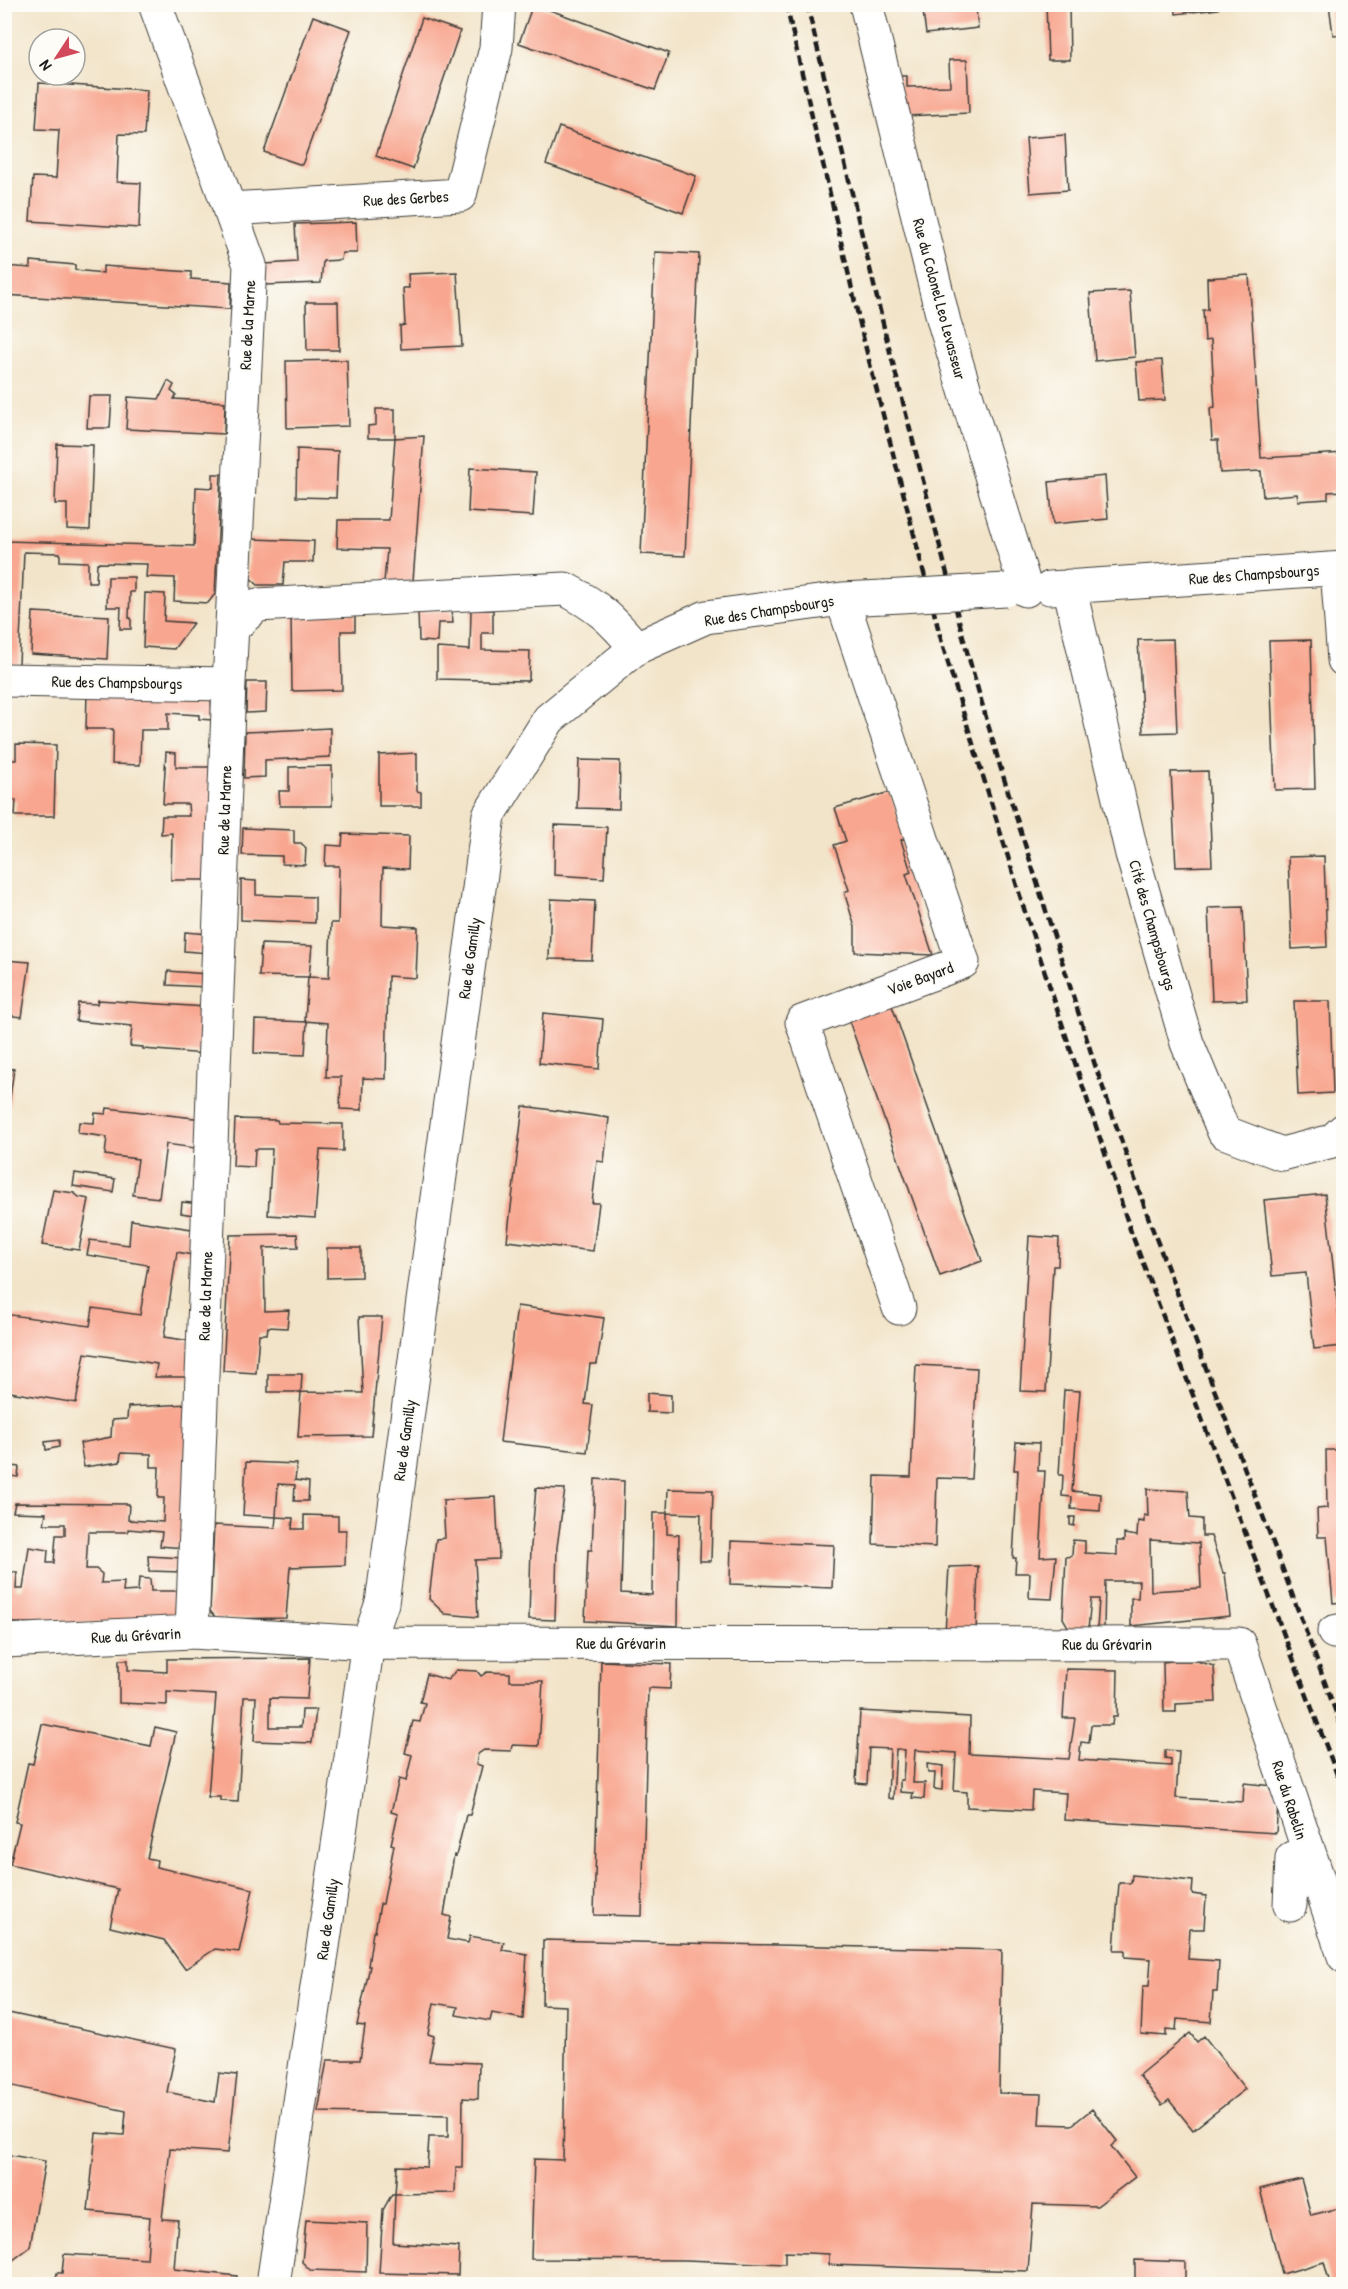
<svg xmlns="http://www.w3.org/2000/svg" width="1348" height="2289" font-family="'Patrick Hand',sans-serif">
<rect width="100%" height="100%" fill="#fdfcf7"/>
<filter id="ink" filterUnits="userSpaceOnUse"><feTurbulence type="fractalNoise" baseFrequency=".0167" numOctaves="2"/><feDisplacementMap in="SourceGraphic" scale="12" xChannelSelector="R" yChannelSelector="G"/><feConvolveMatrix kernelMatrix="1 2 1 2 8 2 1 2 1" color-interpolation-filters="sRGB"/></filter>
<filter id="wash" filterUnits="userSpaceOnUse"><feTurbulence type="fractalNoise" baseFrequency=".008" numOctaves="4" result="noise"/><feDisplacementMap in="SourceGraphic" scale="24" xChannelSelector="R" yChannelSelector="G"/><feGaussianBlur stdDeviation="1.35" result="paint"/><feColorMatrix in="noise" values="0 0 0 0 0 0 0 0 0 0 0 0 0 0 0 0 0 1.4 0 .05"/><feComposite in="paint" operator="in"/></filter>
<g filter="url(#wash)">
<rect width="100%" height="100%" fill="#f2e4c9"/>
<g id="blocks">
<path fill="#f8a68f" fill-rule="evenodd" d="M533,4L669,53L655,90L519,43Z
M922,4H966V9H976L978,28L926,34Z
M1046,4H1069L1070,60H1048Z
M1175,4H1218V9L1176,14Z
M1329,4H1344V34L1333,35Z
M313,16L351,30L302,165L264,152Z
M422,18L460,31L413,169L376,156Z
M949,60H967L969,113L906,116L899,76H907V87L950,86Z
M39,83L147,90L144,135L119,134L117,182L141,183L139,228L30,221L33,177L56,178L59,130L36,129Z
M559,127L696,176L683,213L546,164Z
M1065,135L1068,190L1030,193L1026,138Z
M356,222L357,253H342L341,260L323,261L321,283L264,285L265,264L297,262L295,224Z
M655,252L699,254L685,556L641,554Z
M31,261L75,265V270L103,273V266L191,272V279L231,282L230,309L4,295V266L31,268Z
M457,272L462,346L401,349L400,326L405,325L403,288H409L408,274Z
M1249,275L1261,458L1344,453V491L1328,492V499L1298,501L1297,494L1263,497L1261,471L1220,473L1218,440H1212L1210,408L1215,407L1211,340L1205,341L1203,310H1208L1207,278Z
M1130,291L1135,357L1095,361L1090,293Z
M306,302H338L339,350H307Z
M347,360L349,426L287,428L286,361Z
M1162,360L1165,400L1139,401L1136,362Z
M168,381L174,385L171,391L176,395L174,399L225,402L224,434L126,429L128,397L159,399Z
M89,396H112L110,428H87Z
M376,409H395V438H368V426L376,425Z
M424,436L413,581L384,582L387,549L337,548L338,520H389L395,438Z
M57,444L93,445L90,530L67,529V504H55Z
M297,449L338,451L336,498L296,497Z
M470,468L536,472L533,516L468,512Z
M213,474H221L215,594L208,603L174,601L175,578L146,577L147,564L97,563L96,582H88V562L60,561V553L24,552L19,664H4V541L194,546L196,487L213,488Z
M1105,476L1108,519L1053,524L1049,482Z
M250,539L314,541L313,562H285L283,585H258L248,576Z
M108,577H134V592H130L129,618H131V629H120L121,607H107Z
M145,593L165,594L164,621L193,623L174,649L143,647Z
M471,610H493V633H482V650L530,651L529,679L527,681L437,679V648L470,650Z
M452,611L453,623H438L437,642L419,641L418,612Z
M33,612L109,616L107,659L31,654Z
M355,613V631H341L342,690L292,691L291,614Z
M1173,639L1177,732L1143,733L1138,640Z
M1311,640L1315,789L1275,790L1269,641Z
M247,682H267L266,712L246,713Z
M87,694L211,698L212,720L199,719V715L168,713V730H141L140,765L112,764L113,729H86Z
M330,728V757L265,760V777L244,778L245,732Z
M16,744L56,745L54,816H15L16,800H4V760H16Z
M166,752L176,753V767H214L210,880H171L172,833L161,834L162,816H189L188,804H163Z
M417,753V791L421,792V806H379V755Z
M579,760L620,761L619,809L577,808Z
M332,766V806H280L279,791H289V767Z
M1208,771L1212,866L1176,867L1171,772Z
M890,792L905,838L901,840L911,872L906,874L933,955L855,952V927L844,892L849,890L834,845L846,841L835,808Z
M555,825L607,827L604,878L554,875Z
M243,828L294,830V843H301L306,848L305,865L282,864V856L242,855Z
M343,834L409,836L408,869L383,868L382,925L418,927L416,978L388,976L386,1079L363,1078L362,1110L340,1109L341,1077H326L328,1023L305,1021L308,977L329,978L331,923H338L339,866H325L326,845L342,846Z
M1324,856L1327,947L1292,949L1288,857Z
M241,880L256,881V895L315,897V923L241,920Z
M551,899L595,901L592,960L549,959Z
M1243,907L1247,1000L1212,1001L1208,908Z
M185,932L209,934L208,953L184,951Z
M261,944L312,946L309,977L259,976Z
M4,960L30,962L22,1017L4,1015Z
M168,971L207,974V987L167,985Z
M98,1000L206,1007L205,1054L143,1049V1047L130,1046L132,1026L76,1021L78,1003L97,1004Z
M1294,1001H1330L1333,1093L1298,1095Z
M891,1003L982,1261L940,1276L848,1018Z
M543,1013L603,1019L599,1069L539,1063Z
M255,1020L307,1022L305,1055L254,1053Z
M4,1068L14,1069L6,1127H4Z
M523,1106L609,1118L604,1162L597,1161L592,1203H599L593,1251L507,1241Z
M107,1108L203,1119L202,1149L166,1144L159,1198L133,1195L138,1159L105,1155L107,1137L78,1133L79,1122L94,1123L95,1113L106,1114Z
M235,1119L277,1120L278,1123L343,1124V1151L320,1150L315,1218L268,1215L272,1149H255L254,1167L233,1166Z
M75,1173L115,1179L113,1192L73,1186Z
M53,1190L74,1193L79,1197L89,1199L79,1250L42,1245Z
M1325,1194L1342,1346L1314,1349L1306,1273L1272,1276L1264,1200Z
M182,1202L200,1204V1216L181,1213Z
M131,1220L198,1230L197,1256L177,1252L164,1337L190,1341V1377H155L157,1364L85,1353L76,1403L4,1391V1314L90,1326L93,1308L140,1315L148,1265L87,1255L90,1240L129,1245Z
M297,1234L298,1247L264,1248L265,1311L289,1310L287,1328L268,1327L267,1334H259L256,1373L223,1371L230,1235Z
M1029,1236L1059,1238L1058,1266H1053L1046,1392L1020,1391Z
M327,1248H361V1277L327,1278Z
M517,1306L604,1318L597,1364H590L585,1404L593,1405L587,1452L500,1442Z
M359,1317H382L371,1436L298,1437L301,1392L363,1393Z
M916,1365L977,1368L971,1479L937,1478L935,1547L873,1544L875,1476L911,1477Z
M268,1374H302L301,1392H268Z
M1064,1390L1080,1391L1072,1491L1101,1494L1100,1511L1071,1509L1072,1497L1062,1496L1063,1475H1059Z
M647,1393L671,1395V1413L647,1412Z
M189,1404L184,1548L160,1546L162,1532L128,1529V1532H88L86,1569H96L102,1574L101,1583L124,1582L123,1592L138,1591L139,1578L150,1579L151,1591H180L177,1623H4V1572H17L16,1589H23L29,1547L48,1550L47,1563H54L56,1535H65V1524H44L46,1513L13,1512L15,1503L129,1504L128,1520L163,1522L164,1498H158L159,1467H151V1454L121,1453L120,1462L84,1467L80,1443L111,1437L112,1420L127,1419L128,1407Z
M59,1440V1447L46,1450L45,1442Z
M1016,1442L1039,1443L1038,1471H1045L1040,1557L1056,1556L1052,1599L1029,1598L1030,1573H1015L1016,1558H1013L1018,1470H1014Z
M4,1446L8,1447L6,1464H4Z
M1326,1450H1344V1602L1333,1603L1327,1537H1318L1317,1509L1327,1508Z
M246,1462L297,1464L295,1480L309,1482L308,1501H294L295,1485L278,1484L276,1517L243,1515Z
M4,1465L19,1467L18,1477L4,1475Z
M595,1479L624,1481L621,1593L652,1595L653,1513H667L668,1489L713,1490L711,1561H700L701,1514L667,1513V1534L679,1535L678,1626L585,1621L588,1550H592Z
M536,1488L565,1489L557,1547L555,1620L529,1619L531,1546Z
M1147,1489L1188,1491L1190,1518L1202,1519V1536H1211L1223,1573H1225L1230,1616L1131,1626V1598H1138L1139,1581H1105L1104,1628L1097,1629L1099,1599H1091L1088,1630L1071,1632L1063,1618L1066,1557L1072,1556L1073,1540L1085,1541V1553L1117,1555V1541H1124V1534L1137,1536L1138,1521L1144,1522V1515L1148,1516ZM1150,1540L1199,1543L1201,1588L1151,1591Z
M496,1497L499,1559L475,1560L478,1617L445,1614L429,1599L436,1539L445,1538L443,1500Z
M304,1515L338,1516V1530H346L345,1565L290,1567L286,1618L217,1619L210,1611L214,1525L275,1528L276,1517L293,1518L292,1529H304Z
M1070,1517H1075L1074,1526L1070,1525Z
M731,1541L834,1545L832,1588L730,1584Z
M148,1556L183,1558L182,1572L149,1571Z
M978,1566L976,1634L945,1633L949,1567Z
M310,1658L307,1699L270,1698V1727H301L302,1710H316L312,1743L254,1741L256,1697H244L238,1802L220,1801V1797H208L216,1695L167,1692V1705L119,1703V1660H128V1670L167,1672V1659Z
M601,1661L671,1664L670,1689L648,1688L642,1916L594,1915Z
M1172,1661H1197L1214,1666L1216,1702L1176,1704V1712H1164L1163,1662Z
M1066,1669L1118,1670L1117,1717H1113L1112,1725H1091L1089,1743L1081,1742L1079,1760L1171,1766V1759L1165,1758V1750L1179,1751L1176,1798L1243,1802L1244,1783L1273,1786L1278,1804L1276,1833L1064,1820L1066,1793L1032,1791L1031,1810L967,1807V1792L954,1791L956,1753L915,1750L913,1783H925L924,1799L912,1798L913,1793L900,1792V1780H903L905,1750L896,1749L893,1799L888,1798L890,1749L869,1748L867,1784L856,1783L860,1711L970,1717L969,1754L1069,1759L1075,1718H1063Z
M456,1670L477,1671L481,1676L487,1672L510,1673V1681H543L539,1746L512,1745L511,1751L484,1750L478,1754L476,1764L482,1766L470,1815H466L456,1856L454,1855L444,1915L451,1917L447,1939L468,1943L470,1936L504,1942L502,1950L527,1954L523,2019L492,2013L490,2021L456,2015L458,2007L434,2003L428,2034L434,2036L429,2061L479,2063L478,2099L463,2098L462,2167H456L455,2193L395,2194L393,2243L459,2247L458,2275L379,2273L383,2210L392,2194H395L397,2166L427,2167L429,2137H448V2115L318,2112L327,2060H360L365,2026L357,2025L370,1966H368L373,1932H375L380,1904H383L394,1845L391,1844L398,1814L391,1812L399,1779L406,1781L412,1755L405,1753L413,1721L420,1722L425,1703L420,1702L427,1674L448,1680Z
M42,1724L151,1746L155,1727L176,1732L147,1858L157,1860L156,1867L253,1889L239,1952L215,1949L185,1969L164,1940L110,1927L118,1889L10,1864L20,1823L15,1822L28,1763L33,1764Z
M927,1764L943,1766L942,1790L934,1789L935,1773H928Z
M1132,1875L1193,1881L1192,1894L1206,1896L1204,1929H1190L1188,1959L1219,1961L1217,1992H1213L1211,2022L1177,2019L1176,2030L1166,2029V2036L1141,2034L1143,1986H1149L1151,1959L1125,1957V1950H1114L1119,1883H1131Z
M543,1940L1002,1950L999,2093L1041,2094L1039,2124L1072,2125L1092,2109L1117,2141L1111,2146L1135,2177L1097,2206L1033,2204L1028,2271L829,2265V2254L785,2252V2264L686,2260L531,2259L534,2159L563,2160L566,2006L542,2005Z
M4,2012L176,2049L167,2092L215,2102L219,2073L237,2075L228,2153L170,2149L162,2219L178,2220L174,2269L237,2276L236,2284H55L57,2273H62L64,2254L147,2259L150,2217L88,2211L96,2133L124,2135L126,2111L4,2084Z
M1190,2033L1197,2042L1204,2036L1245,2089L1193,2130L1169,2100L1162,2105L1139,2075Z
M4,2154L45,2161L30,2247L4,2267Z
M1301,2179L1311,2215L1344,2207V2284H1330L1324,2262L1282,2274L1260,2189Z
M306,2220L367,2223L366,2272L310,2270L302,2262Z
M1135,2260L1185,2262V2284H1135Z"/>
</g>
</g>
<g filter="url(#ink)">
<use href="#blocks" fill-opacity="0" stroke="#3c3a36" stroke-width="1.5"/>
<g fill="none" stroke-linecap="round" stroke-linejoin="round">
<g stroke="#3c3a36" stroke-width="35">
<path id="minor" d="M155,4L250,265L229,684L192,1632
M866,4L944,322L1026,590
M229,209L460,195L496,48L499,4
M1337,569L1344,660
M1069,586L1132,854L1187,1043L1224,1132L1282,1154L1332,1141L1344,1130
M1050,588L1344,568
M842,599L963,962L802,1022L899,1308
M232,628L257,605L565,589C598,606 612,619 636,648
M4,680L229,684
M1334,1632L1344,1630
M4,1641L192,1632L368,1643L1239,1644L1344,1956
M1290,1905L1292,1858
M273,2284L368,1643L382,1603L489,815L549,719L636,648L706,617L842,599L883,597"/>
</g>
<use href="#minor" stroke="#fff" stroke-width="33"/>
<path stroke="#1c1c1c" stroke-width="4.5" stroke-dasharray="9 4.5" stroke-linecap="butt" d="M786,4L864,341L943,647L1026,915L1131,1232L1344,1793
M807,4L886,336L966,648L1000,766L1095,1065L1151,1225L1269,1532L1344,1734"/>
<g stroke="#3c3a36" stroke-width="35" stroke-linecap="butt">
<path id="minor-bridge" d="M883,597L1006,590"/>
</g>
<use href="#minor-bridge" stroke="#fff" stroke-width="33"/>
</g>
</g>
<g text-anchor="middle" stroke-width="4.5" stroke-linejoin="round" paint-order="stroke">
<g font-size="16" fill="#1c1c1c" stroke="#fdfcf7">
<text transform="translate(406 198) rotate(-3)" y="6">Rue des Gerbes</text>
<text transform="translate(940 299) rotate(75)" y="6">Rue du Colonel Leo Levasseur</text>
<text transform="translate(247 325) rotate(-87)" y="6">Rue de la Marne</text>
<text transform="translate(1254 574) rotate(-4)" y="6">Rue des Champsbourgs</text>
<text transform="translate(769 610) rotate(-9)" y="6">Rue des Champsbourgs</text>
<text transform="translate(117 682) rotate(1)" y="6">Rue des Champsbourgs</text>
<text transform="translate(224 810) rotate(-88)" y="6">Rue de la Marne</text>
<text transform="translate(1153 925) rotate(74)" y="6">Cité des Champsbourgs</text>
<text transform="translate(469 958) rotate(-82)" y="6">Rue de Gamilly</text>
<text transform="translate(920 978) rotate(-20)" y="6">Voie Bayard</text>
<text transform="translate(205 1296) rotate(-88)" y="6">Rue de la Marne</text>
<text transform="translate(404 1440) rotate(-82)" y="6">Rue de Gamilly</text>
<text transform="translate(136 1635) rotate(-3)" y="6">Rue du Grévarin</text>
<text x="621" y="1649">Rue du Grévarin</text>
<text x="1107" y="1650">Rue du Grévarin</text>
<text transform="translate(1290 1800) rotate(72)" y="6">Rue du Rabelin</text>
<text transform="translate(327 1919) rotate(-82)" y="6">Rue de Gamilly</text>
</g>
</g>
<rect width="1348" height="2289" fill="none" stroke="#fdfcf7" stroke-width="24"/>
<g transform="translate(57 57) rotate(234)"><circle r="28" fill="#fdfcf7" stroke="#a3a29f" stroke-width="1.5"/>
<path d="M0-4.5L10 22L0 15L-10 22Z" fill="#d1495b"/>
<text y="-9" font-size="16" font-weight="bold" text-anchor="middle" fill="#1c1c1c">N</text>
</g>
</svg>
